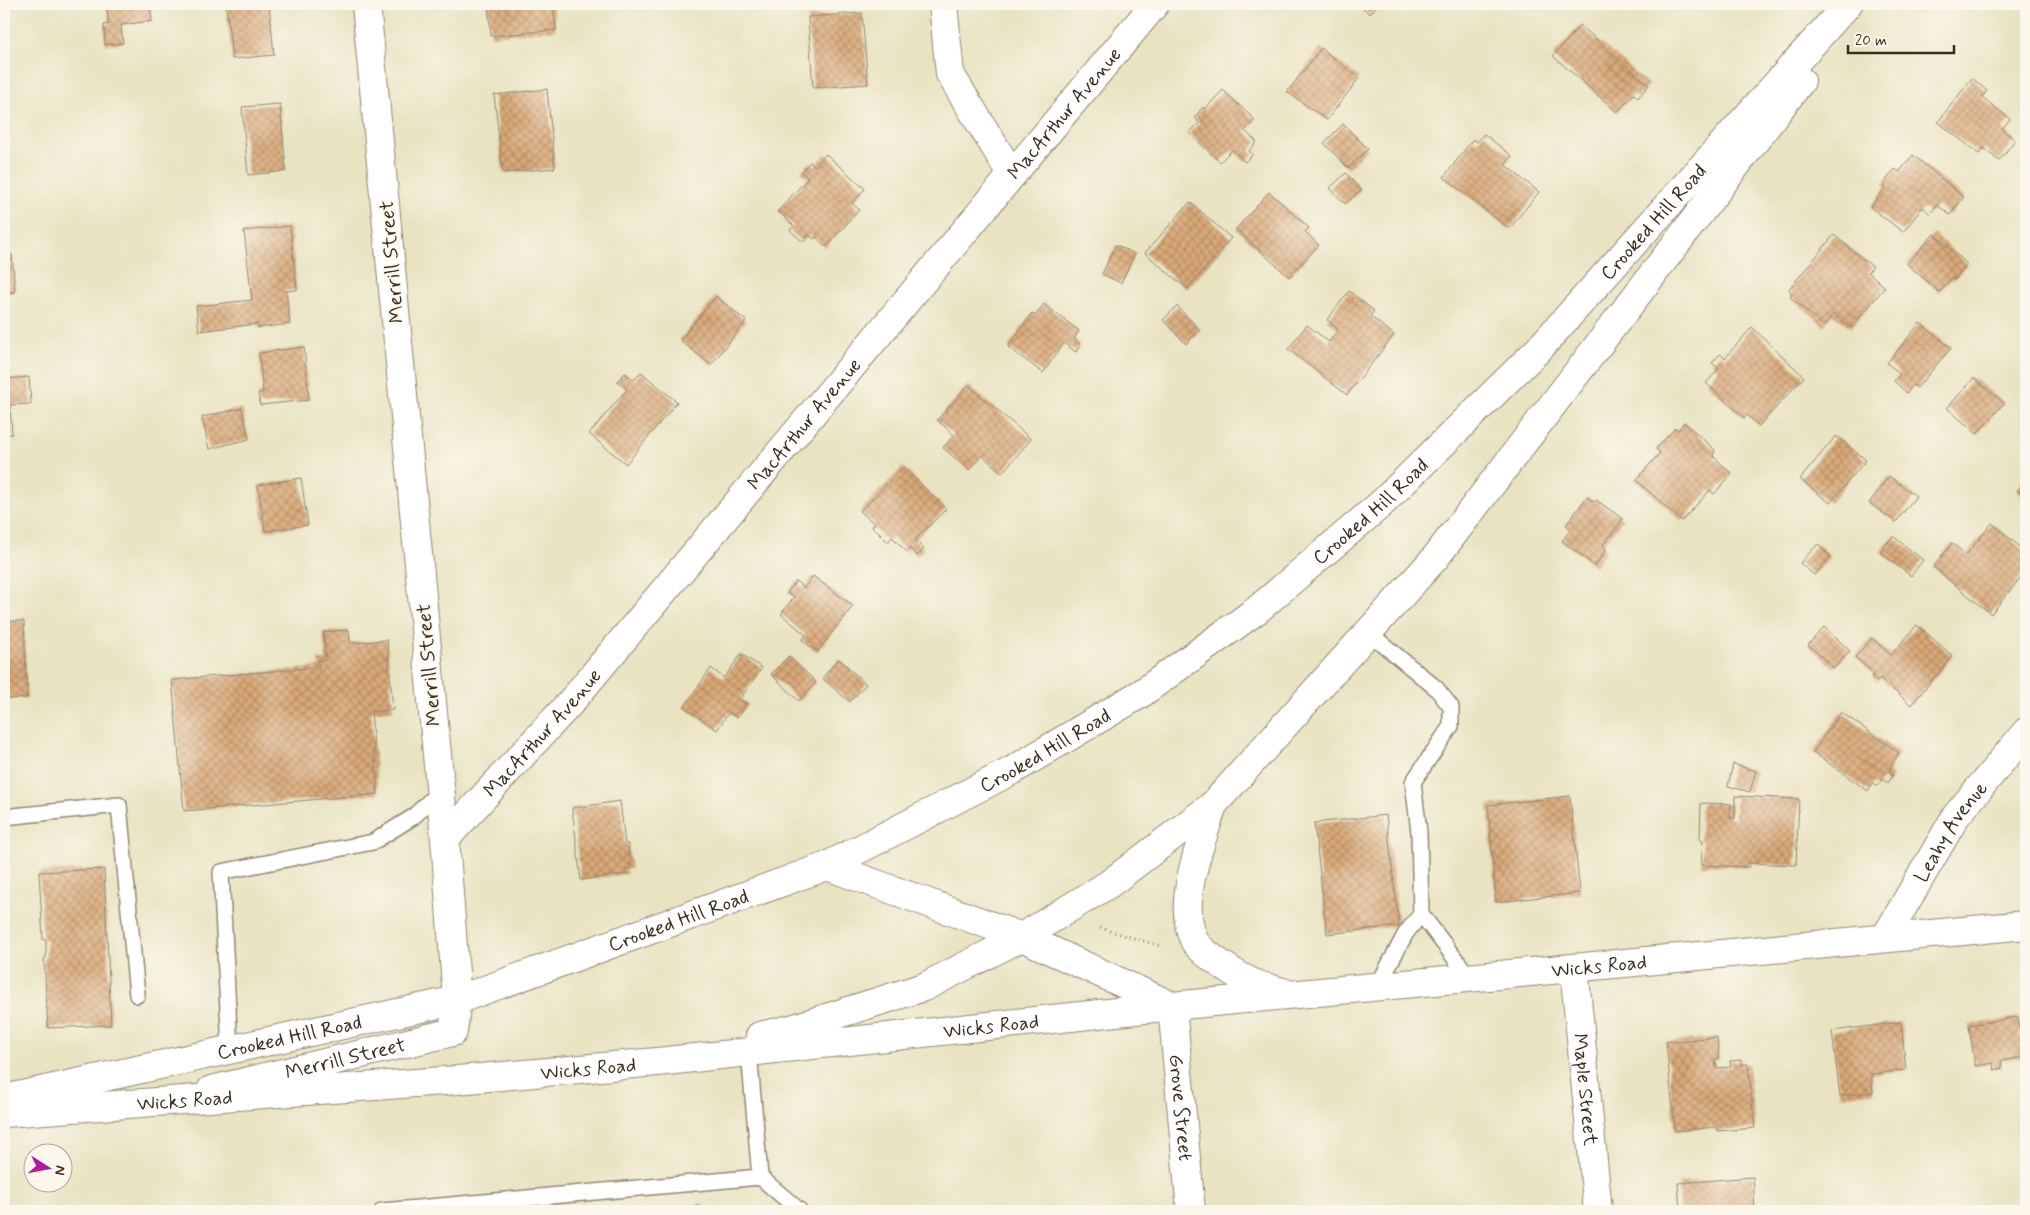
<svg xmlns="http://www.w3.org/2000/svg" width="2030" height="1215" font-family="Mynerve,sans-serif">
<defs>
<pattern id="building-cross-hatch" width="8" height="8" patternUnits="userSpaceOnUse" patternTransform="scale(1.25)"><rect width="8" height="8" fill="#daa978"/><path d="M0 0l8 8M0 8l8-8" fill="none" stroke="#b28a62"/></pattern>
</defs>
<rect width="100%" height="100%" fill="#fbf7ec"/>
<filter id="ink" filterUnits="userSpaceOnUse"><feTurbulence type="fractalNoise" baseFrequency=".02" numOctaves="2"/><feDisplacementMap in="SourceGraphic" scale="10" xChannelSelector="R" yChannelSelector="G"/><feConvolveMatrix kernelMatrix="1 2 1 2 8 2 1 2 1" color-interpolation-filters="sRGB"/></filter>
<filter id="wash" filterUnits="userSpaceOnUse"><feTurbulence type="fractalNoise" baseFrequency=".0096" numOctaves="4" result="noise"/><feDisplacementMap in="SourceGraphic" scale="20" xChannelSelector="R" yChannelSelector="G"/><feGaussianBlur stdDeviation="1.12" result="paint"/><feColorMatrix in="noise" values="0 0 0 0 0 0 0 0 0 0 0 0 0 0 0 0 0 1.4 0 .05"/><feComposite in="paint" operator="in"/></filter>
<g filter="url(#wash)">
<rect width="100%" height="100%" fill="#e9e3c2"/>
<g id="blocks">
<path fill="url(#building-cross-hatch)" d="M106,4H150L152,21L121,25L123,43L105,45L104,25L109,24Z
M226,4H269L274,55L232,59Z
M488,4H553L556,30L491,36Z
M1358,4H1378L1370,14Z
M862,13L868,84L813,88L808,17Z
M1580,25L1649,85L1638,98L1634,94L1617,112L1553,56Z
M1321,48L1359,78L1327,120L1287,92Z
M1972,78L1987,91L1982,97L2010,119L2002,129L2015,140L1999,161L1984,148L1979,154L1938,122Z
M547,89L555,168L503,173L494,95Z
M1223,90L1255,120L1245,131L1257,142L1249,151L1253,154L1245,162L1232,150L1220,162L1189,133L1199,123L1195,117L1203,107L1205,109Z
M280,104L286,171L248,175L242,107Z
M1343,124L1368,149L1348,168L1324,143Z
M1484,134L1512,156L1505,165L1539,192L1509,229L1444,177L1473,139L1477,142Z
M826,154L865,189L852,203L859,210L826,247L816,237L814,239L809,235L803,242L790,230L794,226L778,211L808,178L801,172L810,162L815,166Z
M1913,155L1964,197L1950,215L1937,205L1930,214L1923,207L1903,232L1870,207L1886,187L1883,184L1895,169L1899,172Z
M1346,173L1361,190L1345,204L1330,188Z
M1269,192L1309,228L1305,232L1319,245L1289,277L1236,229Z
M1190,202L1231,238L1187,289L1145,253Z
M290,226L297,290L286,291L290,324L258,328L257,324L199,331L196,306L252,300L244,231Z
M1934,234L1967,264L1954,280L1952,278L1939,292L1907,264Z
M1834,235L1873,267L1868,272L1885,287L1851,328L1833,314L1824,326L1790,297L1792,294L1789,289Z
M1116,245L1135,254L1121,283L1102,274Z
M12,255L15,292L4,293V256Z
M1349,291L1374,311L1370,316L1394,335L1347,395L1288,349L1307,325L1329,342L1338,329L1327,320Z
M716,296L746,321L711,365L680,340Z
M1044,304L1079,331L1074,339L1081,345L1076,352L1064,343L1043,373L1008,347L1032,313L1035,316Z
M1177,306L1200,330L1186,344L1163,320Z
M1920,323L1951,348L1917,388L1913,385L1907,393L1894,381L1900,374L1887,363Z
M1752,327L1804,377L1759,426L1747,415L1744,418L1706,383L1719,369L1712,363L1720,354L1725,358Z
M304,347L309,400L260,405L258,393L263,392L259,353Z
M641,372L677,402L626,464L589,434L627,389L617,381L625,373L634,380Z
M4,375L5,379L29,377L31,404L10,405L12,434L4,435Z
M1974,378L2004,403L1977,434L1947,408Z
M968,385L1031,439L1002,473L982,455L969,470L943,448L954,435L937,420Z
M242,408L249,439L209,449L202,417Z
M1684,422L1715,450L1713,456L1732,474L1714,494L1710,490L1682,521L1636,480L1660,453L1656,449L1675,428L1678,430Z
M1836,436L1866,460L1830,503L1800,479Z
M903,467L946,509L915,540L924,549L917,556L910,548L907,552L892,537L888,542L872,526L875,524L860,511Z
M1889,476L1916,496L1896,522L1869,503Z
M301,478L308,525L265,531L258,485Z
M2026,480V498L2017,490Z
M1587,497L1594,502L1596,500L1623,519L1603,545L1606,550L1595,566L1562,541L1571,529L1566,525Z
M1992,523L2026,552V571L1991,614L1933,567L1952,543L1966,555Z
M1893,536L1923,560L1911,576L1880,552Z
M1818,544L1831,557L1814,575L1800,563Z
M813,576L853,606L817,652L802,640L806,635L781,614L794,597L787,593L796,581L804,588Z
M4,621H24L27,698L4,699Z
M1917,625L1953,656L1911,705L1880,678L1877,682L1872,677L1874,674L1855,657L1872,638L1891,655Z
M1824,627L1850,651L1834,668L1808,645Z
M349,630L350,643L387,640L393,710L371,712L378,794L184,811L172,680L319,667L318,660H326L323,632Z
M741,654L762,668L740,699L748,704L737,718L729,712L717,730L684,707L711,668L724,678Z
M789,656L816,682L799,701L771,674Z
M839,659L866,684L850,702L822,678Z
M1841,712L1899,753L1890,767L1891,769L1889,772L1893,775L1888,783L1882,779L1877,786L1873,783L1868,791L1813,752Z
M1733,764L1756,771L1750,792L1728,786Z
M1570,796L1580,893L1496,902L1488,805Z
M1735,796L1799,799L1796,865L1748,863L1749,867L1701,865L1703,841L1700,840L1701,803L1731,804L1730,818H1735Z
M620,801L625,844H628L631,869H626L627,874L581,880L572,808Z
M1386,815L1399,926L1327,934L1314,823Z
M104,869L111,1025L48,1028L44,959L46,957V939L43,940L39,872Z
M2018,1017L2024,1057L2001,1061L2002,1068L1994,1070L1993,1063L1975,1066L1969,1025Z
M1901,1022L1906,1070L1871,1074L1873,1092L1840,1096L1832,1031Z
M1717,1037L1719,1059H1715L1716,1068L1731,1067L1730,1061L1741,1060V1065L1748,1064L1755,1128L1718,1131L1716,1127L1675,1131L1666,1042Z
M1753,1177L1755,1211H1680L1678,1183Z
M699,1205L700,1211H662V1210Z"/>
</g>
</g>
<g filter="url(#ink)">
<use href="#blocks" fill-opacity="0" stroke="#928670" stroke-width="1"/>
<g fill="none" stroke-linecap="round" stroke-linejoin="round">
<g stroke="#928670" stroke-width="18">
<path id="lane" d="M1368,632L1436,688L1451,707V726L1413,782L1419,832L1421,914L1470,978
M4,817L119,805L137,995
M1377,987L1406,933L1421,914
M230,1049L221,872L373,842L413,817L440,791
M749,1052L760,1177L800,1211
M382,1211L418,1208
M418,1211V1208L760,1177"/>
</g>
<g stroke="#928670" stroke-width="30">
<g id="street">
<path d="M943,4L950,74L1012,175"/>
<path id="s1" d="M445,839L570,703L1155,4"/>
<path id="s2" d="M1885,938L1956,816L2026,732"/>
<path id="s3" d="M1574,968L1598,1211"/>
<path id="s4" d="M1172,1006L1191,1211"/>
<path id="s5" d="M211,1090L453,1032L457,1000L445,839L366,4"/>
</g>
</g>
<g stroke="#928670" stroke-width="30">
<g id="secondary">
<path d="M1213,805C1201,844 1176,901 1194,940C1199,952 1241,978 1253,983C1263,987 1273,989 1283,992"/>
<path d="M827,866L1022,937L1172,1006"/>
<path d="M760,1036L791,1029L924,987L1022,937L1109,884L1213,805L1435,558L1801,81"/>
<path id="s6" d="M4,1099L457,1000L827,866L1013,770L1142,693L1257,610L1381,504L1538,350L1848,4"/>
<path id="s7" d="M4,1113L457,1080L657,1062L1172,1006L2026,925"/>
</g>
</g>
<path stroke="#928670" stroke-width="3" stroke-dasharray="1 4" stroke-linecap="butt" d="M1100,928L1161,946"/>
<use href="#lane" stroke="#fff" stroke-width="15"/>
<use href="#street" stroke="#fff" stroke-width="28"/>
<use href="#secondary" stroke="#fff" stroke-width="28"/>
</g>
</g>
<g text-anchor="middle" stroke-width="4" stroke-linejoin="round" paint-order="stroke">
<g font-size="20" fill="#3b2a1e" stroke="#fbf7ec">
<text dy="7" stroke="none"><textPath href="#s1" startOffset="954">MacArthur Avenue</textPath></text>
<text dy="7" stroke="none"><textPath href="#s6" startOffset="1914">Crooked Hill Road</textPath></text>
<text transform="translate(391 262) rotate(-95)" y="7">Merrill Street</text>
<text dy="7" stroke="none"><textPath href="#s1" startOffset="549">MacArthur Avenue</textPath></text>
<text dy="7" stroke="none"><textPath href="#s6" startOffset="1509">Crooked Hill Road</textPath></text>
<text transform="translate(428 665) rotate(-95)" y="7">Merrill Street</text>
<text dy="7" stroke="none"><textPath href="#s1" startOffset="144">MacArthur Avenue</textPath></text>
<text dy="7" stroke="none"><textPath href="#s6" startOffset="1104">Crooked Hill Road</textPath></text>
<text dy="7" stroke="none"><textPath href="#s2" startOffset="125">Leahy Avenue</textPath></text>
<text dy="7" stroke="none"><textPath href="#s6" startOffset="699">Crooked Hill Road</textPath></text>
<text dy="7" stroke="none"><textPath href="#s7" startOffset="1602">Wicks Road</textPath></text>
<text dy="7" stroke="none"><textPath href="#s7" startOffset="991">Wicks Road</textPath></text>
<text dy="7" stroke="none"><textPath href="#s6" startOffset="292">Crooked Hill Road</textPath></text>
<text dy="7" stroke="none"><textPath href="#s5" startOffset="138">Merrill Street</textPath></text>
<text dy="7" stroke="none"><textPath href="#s7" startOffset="586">Wicks Road</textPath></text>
<text dy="7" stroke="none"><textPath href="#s3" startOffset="122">Maple Street</textPath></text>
<text dy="7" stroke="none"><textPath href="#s7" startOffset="181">Wicks Road</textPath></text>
<text dy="7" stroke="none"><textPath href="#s4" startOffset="102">Grove Street</textPath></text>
</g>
</g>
<rect width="2030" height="1215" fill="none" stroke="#fbf7ec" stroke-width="20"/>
<g transform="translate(48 1168) rotate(101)"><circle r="24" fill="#fbf7ec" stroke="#aea59a"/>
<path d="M0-4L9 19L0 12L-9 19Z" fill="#b5179e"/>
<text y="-8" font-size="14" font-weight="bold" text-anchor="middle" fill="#3b2a1e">N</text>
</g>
<path d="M1848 45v8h106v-8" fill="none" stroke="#3b2a1e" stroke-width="2.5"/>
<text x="1855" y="45" font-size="15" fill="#3b2a1e" stroke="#fbf7ec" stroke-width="4" paint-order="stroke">20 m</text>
</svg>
